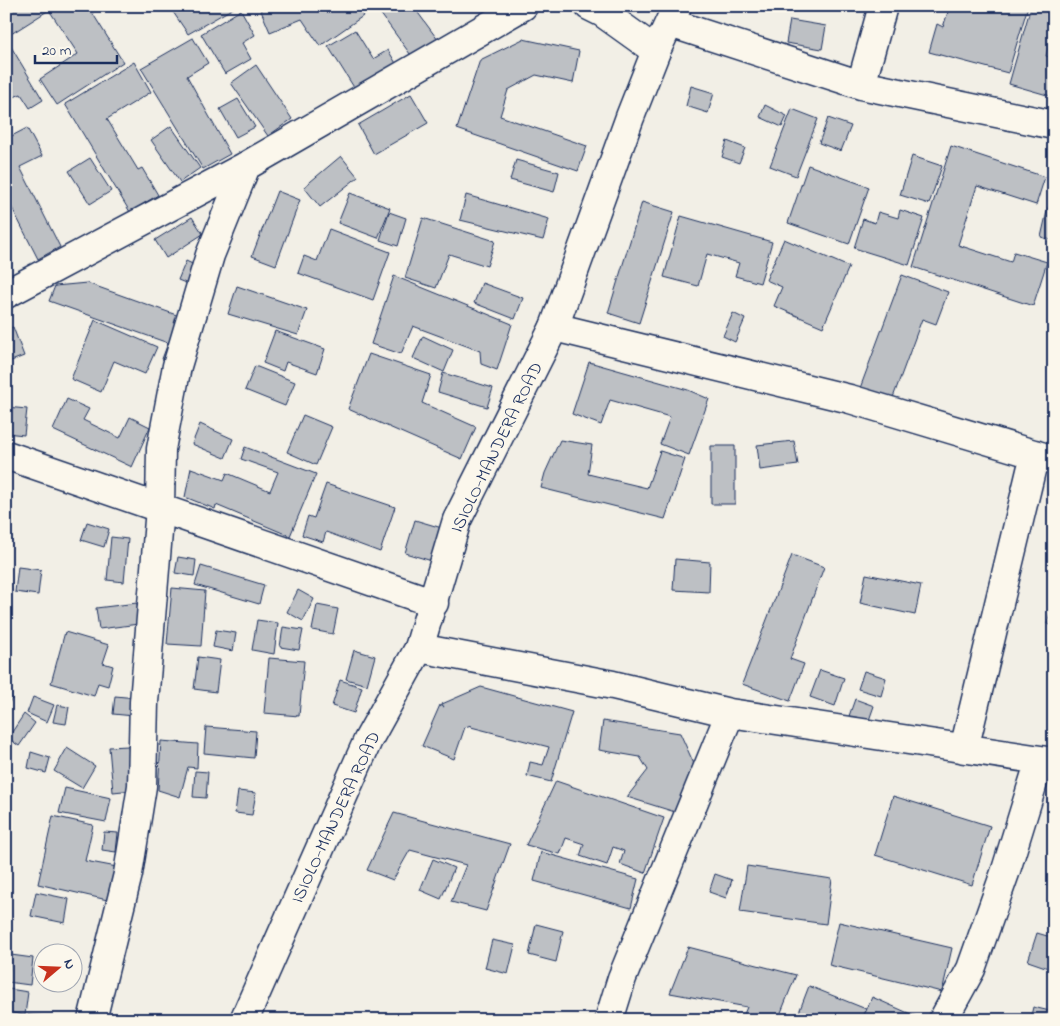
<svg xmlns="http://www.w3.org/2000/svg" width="1060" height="1026" font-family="'Indie Flower',sans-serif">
<rect width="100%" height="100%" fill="#f2efe6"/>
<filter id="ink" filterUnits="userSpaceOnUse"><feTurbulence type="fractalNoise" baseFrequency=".02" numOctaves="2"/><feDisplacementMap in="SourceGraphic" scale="10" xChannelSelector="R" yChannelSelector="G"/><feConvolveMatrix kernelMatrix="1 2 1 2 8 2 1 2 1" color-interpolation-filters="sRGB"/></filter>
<g filter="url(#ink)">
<path fill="#bdc0c4" stroke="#1b2f5e" d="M6,6H88L123,62L57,105L40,79L78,54L49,10L11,34L6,26Z
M169,6H237L188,34Z
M259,6H357L363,16L320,46L302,19L270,32Z
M375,6H413L438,40L413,58Z
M950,6H1028L1008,73L929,52L937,24L943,27Z
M1031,6H1054V40L1050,39L1046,56L1054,58V97L1009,84Z
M241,10L255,35L242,43L251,59L225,74L201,34Z
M790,20L826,26L822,49L786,43Z
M355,30L373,59L388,50L397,65L355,89L328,46Z
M193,38L208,63L187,76L230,154L203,169L141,68Z
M523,39L579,51L573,83L536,75L508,90L500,116L587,146L578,171L457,129L480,60Z
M10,45L43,100L30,108L21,94L7,100L6,98V48Z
M134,62L151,92L107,119L138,170L142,168L158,195L130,212L65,104Z
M256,65L292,119L268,136L231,83Z
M691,86L714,93L708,113L686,106Z
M411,94L428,123L374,154L358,125Z
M238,99L255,127L236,137L220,109Z
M765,105L787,116L782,127L760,117Z
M792,109L818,119L796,176L770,166Z
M828,118L851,126L841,151L819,143Z
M171,126L200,168L180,182L151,140Z
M27,128L42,156L20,167L60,247L38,259L6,196V139Z
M727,141L745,148L739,163L722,157Z
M951,146L1045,177L1036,205L977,186L958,245L1011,262L1014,252L1047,262L1033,306L913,267Z
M341,156L358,177L320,207L304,187Z
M912,156L942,166L929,204L900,195Z
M90,158L111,191L90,204L69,171Z
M516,160L559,172L554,192L510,180Z
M808,165L869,187L849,244L788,223Z
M277,191L300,200L276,265L252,256Z
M350,193L390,208L378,238L338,223Z
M466,195L549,219L543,240L460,220Z
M642,202L674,212L639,323L608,313Z
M1048,207L1054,209V241L1041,237Z
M900,210L924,218L909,265L854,248L863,219L875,223L878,212L898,218Z
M389,212L406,218L398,246L380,240Z
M681,216L772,242L760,283L735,276L739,263L707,254L698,286L664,277Z
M192,217L203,234L166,258L155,240Z
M423,218L495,241L487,266L449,254L436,288L405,278Z
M329,229L390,252L373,300L298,273L304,256L317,261Z
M784,239L849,267L823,327L774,306L782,287L766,280Z
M186,261L201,268L193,286L178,280Z
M902,275L948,292L936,324L922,319L891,403L859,391Z
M394,276L512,324L497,370L481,364L480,351L413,326L401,354L371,344Z
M87,283L182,317L167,361L162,359L168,343L49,301L55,286Z
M482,283L523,298L515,319L474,303Z
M237,286L307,310L298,335L228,314Z
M733,313L745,319L735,342L723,336Z
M95,320L157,347L145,374L114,361L101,392L71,379Z
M13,327L24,356L6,363V329Z
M275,331L325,349L317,373L286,362L283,371L263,363Z
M423,336L453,350L444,372L413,358Z
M369,354L431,375L422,403L476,427L462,459L348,409Z
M589,362L688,390L709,399L689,455L660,444L670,417L610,400L601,425L572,414Z
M255,366L295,382L285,406L245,390Z
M443,373L493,388L487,407L438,392Z
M67,399L89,409L83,420L120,438L130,417L150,427L132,467L53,430Z
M6,407L27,409L24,435L6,433Z
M303,415L332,427L316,465L287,452Z
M200,424L233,439L225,458L192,444Z
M560,440L592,445L588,474L647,488L660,451L685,459L665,519L541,488L545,473Z
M794,441L798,465L760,470L757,445Z
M711,446H735V504H711Z
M245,447L316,474L290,536L216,505L215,509L185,497L191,468L224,480L227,473L270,491L278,472L241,459Z
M326,484L395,507L380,552L326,532L323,542L302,535L308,516L314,518Z
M415,520L442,528L432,561L405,553Z
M87,522L109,529L104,547L81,540Z
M111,537L128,539L124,582L107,580Z
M792,555L824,567L790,659L804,664L790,701L742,684Z
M178,557L196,560L194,576L175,573Z
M675,559L710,562L709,592L673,590Z
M201,566L264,585L259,604L195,585Z
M18,567L41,570L38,595L15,592Z
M866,574L921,585L915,615L860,603Z
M172,588L205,591L201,646L167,644Z
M298,590L314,599L303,621L287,612Z
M1054,597V626L1047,624Z
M137,603L139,624L99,629L96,608Z
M317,605L338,609L333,634L312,630Z
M257,620L278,623L274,654L252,650Z
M283,627L303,630L299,650L280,647Z
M216,630L236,633L233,651L213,647Z
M65,632L109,645L103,663L113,666L108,686L98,683L94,696L51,683Z
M354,650L375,656L367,685L346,679Z
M198,657L220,660L216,692L194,689Z
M269,658L304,661L299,716L264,713Z
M820,670L844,678L835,706L810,697Z
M864,671L886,678L881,696L858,689Z
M340,680L362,687L354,713L332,706Z
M481,687L572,712L551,782L527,776L530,762L543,765L549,747L471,727V725L465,727L454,759L422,746L440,705L444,707L442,704Z
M6,688L11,693L12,699L6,706Z
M115,696L136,698L134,716L113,714Z
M33,697L54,705L47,722L27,713Z
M855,699L874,706L868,723L849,716Z
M57,705L69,707L66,724L53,722Z
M24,714L35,723L19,746L8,738Z
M603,721L680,733L694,764L675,812L627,797L648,770L640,757L599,750Z
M206,727L256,731L254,758L204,753Z
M161,741L198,744L197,768L188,767L180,797L158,790Z
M128,746L133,790L113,792L109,747Z
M67,748L95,766L82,788L54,771Z
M31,752L50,758L46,773L28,768Z
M195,771L208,772L206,798L193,797Z
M556,781L664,818L645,873L620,864L624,851L613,847L607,865L580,856L584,844L566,838L560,854L526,845Z
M65,788L111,798L106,822L59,813Z
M238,791L256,793L252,815L235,813Z
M893,796L990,826L972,885L875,855Z
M394,813L510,844L486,911L451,902L466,865L410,850L393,880L367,870Z
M53,816L93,825L85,861L122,868L116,902L38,884Z
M104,832L118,833L116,852L102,850Z
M541,852L638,879L631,908L534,881Z
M433,859L454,868L441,899L420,890Z
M747,866L832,879L826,924L740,912Z
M715,874L732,880L726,898L709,892Z
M36,892L69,899L65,923L31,916Z
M839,922L952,948L942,992L829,965Z
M536,924L563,931L556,962L529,955Z
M1037,933L1054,938V970L1028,961Z
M492,940L515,945L508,974L485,968Z
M688,947L796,975L778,1020H745L742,1019L747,1007L670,993Z
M11,955L33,958L30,985L7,982Z
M809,986L866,1009L862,1020H796Z
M9,989L28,992L25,1015L6,1012Z
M872,997L924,1020L863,1018Z
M1033,1007L1054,1012V1020H1030Z
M28,1015L48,1017V1020H28Z"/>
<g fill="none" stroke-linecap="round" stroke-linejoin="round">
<g stroke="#1b2f5e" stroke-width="31">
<path id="minor" d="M670,23L861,85L1054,125
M861,85L883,6
M6,294L246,166L523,6
M554,327L850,399L1054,460
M6,455L434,603
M419,648L613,685L730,713L1054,762
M964,749L1035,454
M92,1020L128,874L142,786L144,702L160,508L161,449L177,366L210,255L246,166
M609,1020L622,978L730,713
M943,1020L971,969L1006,870L1040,760"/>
</g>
<g stroke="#1b2f5e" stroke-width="31">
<path id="major" d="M589,6L603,13L656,51"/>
</g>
<g stroke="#1b2f5e" stroke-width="31">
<path id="highway" d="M244,1020L368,740L419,648L457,520L554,327L630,117L656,51L677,6"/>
</g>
<use href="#minor" stroke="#fbf7ec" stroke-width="28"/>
<use href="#major" stroke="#fbf7ec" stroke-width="28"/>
<use href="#highway" stroke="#fbf7ec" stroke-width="28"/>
</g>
</g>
<g text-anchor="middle" stroke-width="4" stroke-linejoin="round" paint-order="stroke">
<g font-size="18" fill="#1b2f5e" stroke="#fbf7ec">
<text transform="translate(496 447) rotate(-64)" y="6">ISIOLO-MANDERA ROAD</text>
<text transform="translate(335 817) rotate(-65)" y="6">ISIOLO-MANDERA ROAD</text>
</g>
</g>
<rect width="1060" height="1026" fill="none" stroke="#fbf7ec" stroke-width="25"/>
<rect x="12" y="12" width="1035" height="1001" fill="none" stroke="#1b2f5e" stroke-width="2" filter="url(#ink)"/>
<g transform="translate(58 968) rotate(71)"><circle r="24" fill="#fbf7ec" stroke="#a1a7b3"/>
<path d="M0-4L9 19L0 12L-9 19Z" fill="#c8321e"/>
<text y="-8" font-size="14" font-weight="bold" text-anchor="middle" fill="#1b2f5e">N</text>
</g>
<path d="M35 55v8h82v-8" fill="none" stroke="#1b2f5e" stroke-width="2.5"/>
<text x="42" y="55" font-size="15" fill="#1b2f5e" stroke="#fbf7ec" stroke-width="4" paint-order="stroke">20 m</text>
</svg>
